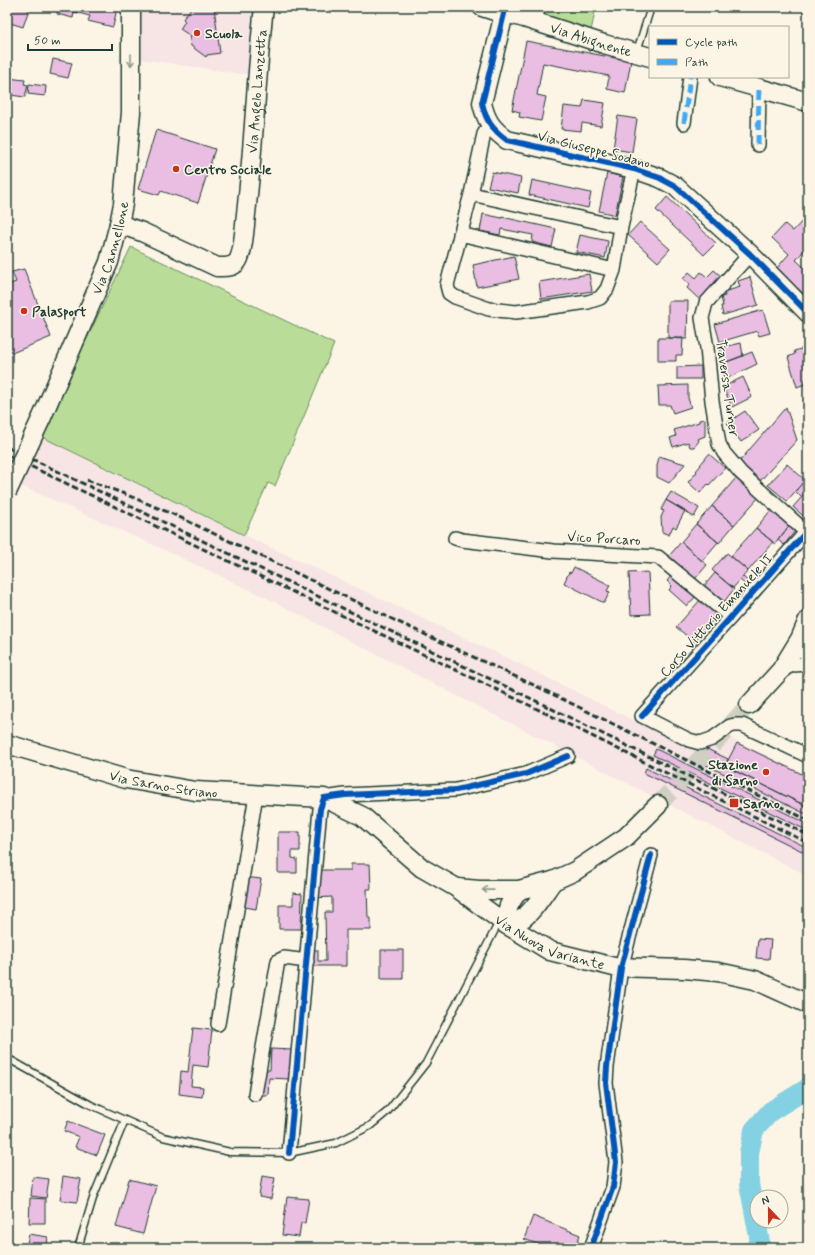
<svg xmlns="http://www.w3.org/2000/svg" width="815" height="1255" font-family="Mynerve,sans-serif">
<rect width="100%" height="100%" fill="#fcf5e5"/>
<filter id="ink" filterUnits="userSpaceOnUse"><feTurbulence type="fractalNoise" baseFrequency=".025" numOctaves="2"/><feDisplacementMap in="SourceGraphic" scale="8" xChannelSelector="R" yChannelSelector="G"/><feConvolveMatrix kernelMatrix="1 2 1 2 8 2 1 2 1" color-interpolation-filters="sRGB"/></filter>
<g filter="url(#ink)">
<path fill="#f7e4e4" d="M138,7H257L250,75L140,59Z
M40,436L244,535L522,665L685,746L698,750L728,737L808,775V876L263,596L167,551L19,485Z"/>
<path fill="#b9dd98" stroke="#6c8d66" d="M547,7H596L591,31L544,16Z
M131,247L334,344L275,486L268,483L244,535L40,436Z"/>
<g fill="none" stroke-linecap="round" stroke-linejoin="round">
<path stroke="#85d1e4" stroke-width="20" d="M756,1248L760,1242L749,1184V1153L754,1130L771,1111L808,1088"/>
</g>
<path fill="#eabde2" stroke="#1f3d34" d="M7,7H23L29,9L23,27L7,22Z
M59,7L117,8L113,27L88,21L90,16L74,12L73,18L57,14Z
M192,7H214L220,53L207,55L206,57L191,46L189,35L180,29L185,21L183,19Z
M526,41L631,61L625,93L607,89L609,76L543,63L537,95L546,97L541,121L519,117L520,112L512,110Z
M53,59L72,63L68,78L50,74Z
M7,78L25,80L24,84L28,85L25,97L10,95V93H7Z
M29,84L46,86L45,96L28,94Z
M584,100L605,103L601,126L582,123L581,131L561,129L564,106L582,108Z
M618,116L637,119L632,152L613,149Z
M156,130L215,149L198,203L161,191L159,195L138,189Z
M492,172L521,178L518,193L488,187Z
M607,173L623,177L615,215L599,211Z
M532,180L591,193L588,208L529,195Z
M667,197L716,243L704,255L656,210Z
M483,214L502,218V217L556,229L552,247L532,242L533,235L501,229L500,235L480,231Z
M807,216L808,217V249L806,248L796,260L808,271V298L776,269L789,254L772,238L785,224L793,231Z
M640,222L670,249L658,262L628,235Z
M580,235L608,241L605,258L576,252Z
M514,256L519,279L477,287L473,265Z
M24,269L51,337L7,355V285L16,282L12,272Z
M714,270L722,277L701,301L687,288L690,284L683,279L689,272L696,278L701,272L707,277Z
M589,274L592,291L541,299L539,282Z
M750,277L758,305L723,315L721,306H723L721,297L725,296L724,292L740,287L738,281Z
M668,301H688L687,339L668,338Z
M763,310L770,333L759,336L757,331L720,342L715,324Z
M658,338H683L682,355H676V361H658Z
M741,343L743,356L721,364L720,348Z
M808,347V379L804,380L805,384L797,387L788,357L795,354L794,351Z
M752,352L757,364L724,380L721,364Z
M701,366V379H677V367Z
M743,377L752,397L732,407L723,387Z
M688,385V398L691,407L673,413L670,405H659L658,386Z
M786,407L797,440L760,481L738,463Z
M745,411L759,430L741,442L727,423Z
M705,419V436L698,439L699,441L694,447H690L688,442L673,447L670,438L676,436L674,430L699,422V420Z
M709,454L725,468L709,485L708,484L700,493L688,482L697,472L696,471L701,465H700Z
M659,456L685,464L669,483L657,477V466Z
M787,464L805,480L787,501L768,485Z
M736,478L759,497L734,525L712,506Z
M803,483L808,488V490L801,497L795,491Z
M808,490V520L793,507Z
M671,492L699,508L694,517L666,500Z
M666,500L685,511L676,528L673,526L669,535L662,532L661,517L664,511L661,510Z
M712,506L734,525L719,543L696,524Z
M771,510L789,526L775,544L756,528Z
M696,524L718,542L702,561L681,542Z
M789,526L795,531L784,545L778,540Z
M756,528L773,542L748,571L731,556Z
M681,542L707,565L695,579L669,556Z
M727,553L748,571L733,588L712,570Z
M574,567L610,585L607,591L610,592L604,603L564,583L569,572L571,573Z
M648,572L650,614L631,615L629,573Z
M715,573L734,589L723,603L704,586Z
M673,574L697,595L687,606L669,590L672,586L667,581Z
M743,577L749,582L746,585L740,580Z
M702,598L719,613L694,642L676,627Z
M737,743L808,777V807L725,766Z
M656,749L808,824V831L653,755Z
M707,749L728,759L725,766L808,807V815L700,762Z
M646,768L808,848V854L644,773Z
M278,832H300V851H292V858L297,859V873H278Z
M351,864H370L371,889H367L368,918H371V930H346V966H310V950H318V961H326L325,912H332V897L313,898L318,870H351Z
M244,877L261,879L256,909L240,906Z
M293,893L302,894L301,929H279V905H293Z
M758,939L771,940L769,959L756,958Z
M381,950H403V979H381Z
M193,1028L212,1030L208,1067L193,1065L191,1086L203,1087L202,1097L179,1094L181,1071L188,1072Z
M271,1049L292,1050L290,1079L269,1078L268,1095H259L260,1070H270Z
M68,1121L105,1135L97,1155L75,1147L79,1137L64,1131Z
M63,1176L81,1179L77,1202L60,1200Z
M262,1176L275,1178L271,1199L259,1197Z
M33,1177L49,1179L46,1198L31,1196Z
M129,1179L156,1186L143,1234L116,1227Z
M287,1197L309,1199L305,1223H301L299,1237L282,1235Z
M30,1198L45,1199V1223H29Z
M533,1216L580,1235L575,1248H548L524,1239Z
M29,1234L48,1237L47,1245L51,1246V1248H26Z"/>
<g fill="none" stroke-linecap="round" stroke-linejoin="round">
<path stroke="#d0d0c2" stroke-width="18" stroke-dasharray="18 9" stroke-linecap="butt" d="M658,805L749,705"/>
<g stroke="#1f3d34" stroke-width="9">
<path id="lane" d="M637,51L651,7
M7,1058L91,1105L163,1137L230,1152L289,1153L336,1143L370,1126L388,1111L426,1063L499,922
M78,1248L94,1195L125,1120"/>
</g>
<g stroke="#1f3d34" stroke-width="16">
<path id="street" d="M534,21L539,7
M684,123L690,77
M490,124L484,134L471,194L447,285L449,293L455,297L489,309L516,312L588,302L600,298L607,289L614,270L621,227L634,169
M758,145L759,88
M471,194L621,227
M460,234L614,270
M750,254L706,303L702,318L707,348L712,401L719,444L724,453L741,473L806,532
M808,530L731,617L642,716L689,740L700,743L712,739L730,726L735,725H742L808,756
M455,538L462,540L553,551L658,557L731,617
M806,639H800L805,653L808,657
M781,670L793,665L808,664
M218,1024L256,795
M255,1094L278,961L284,958L307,961
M289,1153L320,809L324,798L345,795L456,790L526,774L568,756
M591,1248L613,1187L616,1162L606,1083L607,1067L621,968L651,855"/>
</g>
<g stroke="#1f3d34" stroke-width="21">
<g id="secondary">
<path id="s1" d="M482,7L504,14H510L524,18L604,44L650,57"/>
<path d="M504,14L482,103C486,121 492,129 507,140L634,169L660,178L675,186L750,254L808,313"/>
<path d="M720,77L808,102"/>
<path id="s2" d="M119,224L142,232L217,267C225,267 232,268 237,262C243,255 245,224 246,214C254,145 256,76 264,7"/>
<path id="s3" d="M42,417L109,262L119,224L123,204L131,112V7"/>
<path d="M749,705L781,670L800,639L808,620"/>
<path id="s4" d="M7,744L126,779L195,791L324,798L362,816L422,868L457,888L507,925L550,951L614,967L684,969L718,972L755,980L808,1004"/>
<path d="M457,888L479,890H519L553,881L575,871L626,837L658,805"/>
<path d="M507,925C510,924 516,923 519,921C532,914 544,893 553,881"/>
<path d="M507,925C506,907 509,904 519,890"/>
</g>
</g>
<use href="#lane" stroke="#fcf5e5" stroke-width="6"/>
<use href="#street" stroke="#fcf5e5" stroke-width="13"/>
<use href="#secondary" stroke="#fcf5e5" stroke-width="18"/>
<path stroke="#1f3d34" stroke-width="3" stroke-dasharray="6 3" stroke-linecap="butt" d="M7,447L532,699L808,835
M7,455L529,705L808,843
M87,480L122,493L175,515L394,620L540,688L808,820"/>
<g stroke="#1f3d34" stroke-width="21" stroke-linecap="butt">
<path id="secondary-bridge" d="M7,492L42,417"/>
</g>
<use href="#secondary-bridge" stroke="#fcf5e5" stroke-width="18"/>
<path stroke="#3fa9f5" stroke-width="5" stroke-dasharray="10 5" stroke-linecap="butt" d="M684,123L690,77
M758,145L759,88"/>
<g stroke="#fcf5e5" stroke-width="8">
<path id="cycleway" d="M504,14L482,103C486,121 492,129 507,140L634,169L660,178L675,186L750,254L808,313
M642,716L731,617L808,530
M289,1153L320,809L324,798L345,795L456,790L526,774L568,756
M591,1248L613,1187L616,1162L606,1083L607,1067L621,968L651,855"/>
</g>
<use href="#cycleway" stroke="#0057b8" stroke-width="6"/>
</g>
<defs><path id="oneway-shaft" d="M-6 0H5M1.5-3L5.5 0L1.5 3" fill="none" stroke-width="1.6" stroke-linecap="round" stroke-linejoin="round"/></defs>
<g stroke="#8e998c">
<use href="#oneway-shaft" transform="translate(131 60) rotate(90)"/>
<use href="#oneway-shaft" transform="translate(488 890) rotate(-179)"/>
</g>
</g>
<g fill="#c8321e" stroke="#fcf5e5" stroke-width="1.5">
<circle cx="197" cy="33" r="4"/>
<circle cx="176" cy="169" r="4"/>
<circle cx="24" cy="311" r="4"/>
<circle cx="766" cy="772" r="4"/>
<rect x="729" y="798" width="10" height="10" rx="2"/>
</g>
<g text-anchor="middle" stroke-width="3" stroke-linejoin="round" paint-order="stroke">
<g font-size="14" font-weight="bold" fill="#1f3d34" stroke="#fcf5e5" text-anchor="start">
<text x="205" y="38">Scuola</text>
<text x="184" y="174">Centro Sociale</text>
<text x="32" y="316">Palasport</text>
<text x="758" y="769" text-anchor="end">Stazione<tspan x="758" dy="16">di Sarno</tspan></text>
<text x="743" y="808">Sarno</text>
</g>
<g font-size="14" fill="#1f3d34" stroke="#fcf5e5">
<text dy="5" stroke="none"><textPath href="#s1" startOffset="114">Via Abignente</textPath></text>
<text dy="5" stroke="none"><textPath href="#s2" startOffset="301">Via Angelo Lanzetta</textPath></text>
<text transform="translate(594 149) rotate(14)" y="5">Via Giuseppe Sodano</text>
<text dy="5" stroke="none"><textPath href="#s3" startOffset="183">Via Cannellone</textPath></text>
<text transform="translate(728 388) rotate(82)" y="5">Traversa Turner</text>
<text transform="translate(604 538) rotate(3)" y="5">Vico Porcaro</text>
<text transform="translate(716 615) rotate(-48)" y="5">Corso Vittorio Emanuele II</text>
<text dy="5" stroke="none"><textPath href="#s4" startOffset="162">Via Sarno-Striano</textPath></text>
<text dy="5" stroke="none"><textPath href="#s4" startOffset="594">Via Nuova Variante</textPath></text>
</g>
</g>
<rect width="815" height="1255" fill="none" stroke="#fcf5e5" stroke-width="24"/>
<rect x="12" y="12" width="791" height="1231" fill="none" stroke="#1f3d34" stroke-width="1.5" filter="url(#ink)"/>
<rect x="649" y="26" width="140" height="52" fill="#fcf5e5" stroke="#a4ab9e"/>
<rect x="657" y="39" width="20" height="6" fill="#0057b8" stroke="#a4ab9e"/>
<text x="685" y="46" font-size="12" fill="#1f3d34">Cycle path</text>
<rect x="657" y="59" width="20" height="6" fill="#3fa9f5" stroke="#a4ab9e"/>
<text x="685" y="66" font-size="12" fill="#1f3d34">Path</text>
<g transform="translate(769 1209) rotate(338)"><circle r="19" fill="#fcf5e5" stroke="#a4ab9e"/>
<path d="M0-3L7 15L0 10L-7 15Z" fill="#c8321e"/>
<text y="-6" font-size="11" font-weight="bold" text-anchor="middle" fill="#1f3d34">N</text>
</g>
<path d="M28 44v6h84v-6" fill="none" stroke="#1f3d34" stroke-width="2"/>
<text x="34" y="44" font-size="12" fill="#1f3d34" stroke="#fcf5e5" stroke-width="3" paint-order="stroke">50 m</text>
</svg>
